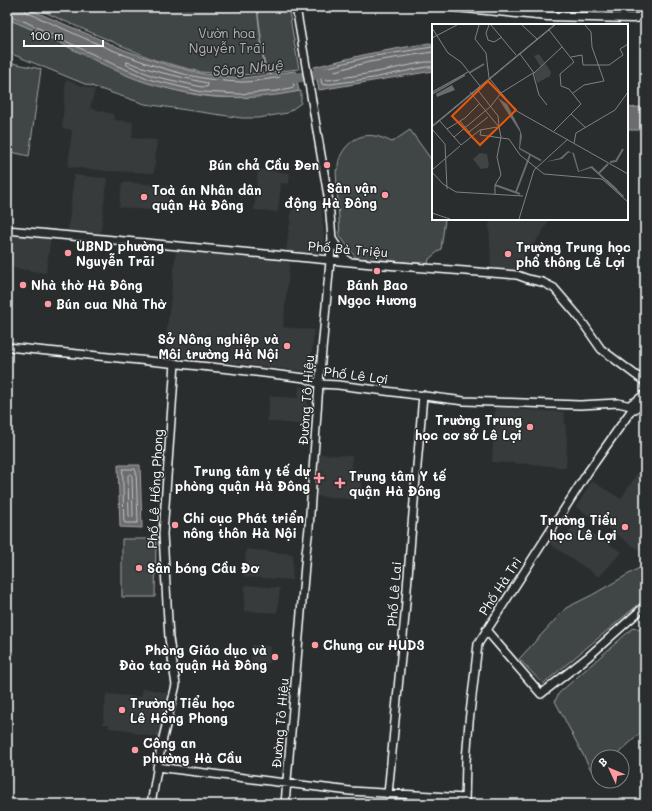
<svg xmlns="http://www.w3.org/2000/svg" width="652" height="811" font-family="Mali,sans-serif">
<rect width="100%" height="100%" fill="#2a2d2e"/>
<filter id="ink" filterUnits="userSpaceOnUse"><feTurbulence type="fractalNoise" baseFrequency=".025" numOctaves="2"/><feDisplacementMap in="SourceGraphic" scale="8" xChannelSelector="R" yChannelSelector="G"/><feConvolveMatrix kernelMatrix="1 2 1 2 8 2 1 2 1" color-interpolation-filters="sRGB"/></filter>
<g filter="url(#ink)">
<path fill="#373a3b" d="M66,80L95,90L90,108L113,114L115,120L133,122L132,138L157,140L154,173L108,171L68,167L72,130L62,128Z
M258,169L290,173L289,184L281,183L278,212L254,210Z
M74,175L107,178L101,231L100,233L68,231Z
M122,182L169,186L167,212L119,207Z
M321,200L324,234L322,255L286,253L289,226H290L292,202H299Z
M489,219H550L541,234L515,271L491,269Z
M7,233L51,236L46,273L7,267Z
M176,251L290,260L283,327L314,330L310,372L164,355Z
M299,386L309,388L306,425L267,421L270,396L298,398Z
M495,408L564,412L567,442L566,468L532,464L492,462Z
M319,454L352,456L351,469L363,470L361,500L316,496Z
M645,461V548L642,552L576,507L592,481L621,499Z
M575,523L622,552L599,577L550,544L553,539L561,544Z
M246,549L293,554L292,580L244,577Z
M245,585L280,588L277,613L244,611Z
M252,645L270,646L269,664L251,663Z
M143,688L168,693L160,738L135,733L129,730L108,728L109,724H103L106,694L141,697Z"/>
<path fill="#414445" stroke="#a0a2a2" d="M34,7H286L289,12L299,69L242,75L201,72L155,60L62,20Z
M7,18L25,24C85,54 145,90 213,97C242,99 272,95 301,91V103L287,113L258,118H242L145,104L85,84L7,52Z
M7,62L41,69L29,156L7,151Z
M410,130L433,162V219H445L441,249L429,259L428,264L356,258L340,236L336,170L338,169C337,155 350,138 364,136C374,134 383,138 392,142Z
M122,539H156L155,597H122Z
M641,567L645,572V599L543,684L519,659L566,608L592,595Z
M634,627L645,632V729L614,757H598V771L597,772L591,770L555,701L559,693Z"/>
<path fill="#6a6c6d" stroke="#a6a7a7" d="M7,7H24L125,50L161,63L204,74L243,78L295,71L299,91C248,102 201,99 151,84C133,79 115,70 98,62C68,47 38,31 7,19Z
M429,43L433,44V71L319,90L314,67L367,54Z
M640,107L645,109V130H627V108Z
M118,465H140L142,528L120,527Z"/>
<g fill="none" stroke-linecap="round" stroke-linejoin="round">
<path stroke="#c3c4c5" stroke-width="1" d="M7,15L26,22L115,65L152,80L202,92L240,94L277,91L294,87L292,77L291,76C275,77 258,82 242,82C169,81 92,41 26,12L24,7
M433,47L368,57L321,69L319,71L322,84L324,85L373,78L426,67H433
M433,52L369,62L327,73L325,75L326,79L328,80L372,73L425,62H433
M127,62L159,72L207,83L208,86L206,87H202L153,76L127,65Z
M123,469H135L136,471L138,521L137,523H125L124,521Z
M130,474L132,476L133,516L131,518L129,516L128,476Z"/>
<path stroke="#a6a7a7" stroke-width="1.5" d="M257,7L264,63L271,75"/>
<path stroke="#6a6c6d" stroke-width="10" d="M284,80L329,72"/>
<g stroke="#fff" stroke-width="10">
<path id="secondary" d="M7,230L372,264L517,275L528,279L542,282L554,288L578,316L601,349L645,382
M332,239L347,261
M7,347L230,369L305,378L319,384L338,385L464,401L580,405L618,403L631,406L632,408L635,409L638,406L645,402
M631,406L632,403L635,402L645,394
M486,630L541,694L588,657L645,606
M157,767L350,791L465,798
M388,794L405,615L411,537L423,395
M151,804L162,742L176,685L169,638L163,534L175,363
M285,804L306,553L309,528L319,384L332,239L329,202L296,7
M465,804L466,761L469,722L478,644L588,472L633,408"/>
</g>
<g stroke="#fff" stroke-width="11">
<path id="primary" d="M455,7L548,16L632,18L645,17"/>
</g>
<use href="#secondary" stroke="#2a2d2e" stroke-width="7"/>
<use href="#primary" stroke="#2a2d2e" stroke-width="8"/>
</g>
</g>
<g fill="#ff9aa2" stroke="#2a2d2e" stroke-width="1.5">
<circle cx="327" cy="165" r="4"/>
<circle cx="385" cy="195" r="4"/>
<circle cx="144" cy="197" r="4"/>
<circle cx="68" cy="253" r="4"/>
<circle cx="508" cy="254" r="4"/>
<circle cx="377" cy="271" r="4"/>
<circle cx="23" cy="285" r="4"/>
<circle cx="48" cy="304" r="4"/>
<circle cx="287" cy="346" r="4"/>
<circle cx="530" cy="427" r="4"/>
<path d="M317 472h4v4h4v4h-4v4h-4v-4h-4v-4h4z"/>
<path d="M338 477h4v4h4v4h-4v4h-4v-4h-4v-4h4z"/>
<circle cx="175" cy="525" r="4"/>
<circle cx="625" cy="527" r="4"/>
<circle cx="139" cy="568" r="4"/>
<circle cx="315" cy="645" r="4"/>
<circle cx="275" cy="657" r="4"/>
<circle cx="122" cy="710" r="4"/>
<circle cx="135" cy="750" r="4"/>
</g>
<g text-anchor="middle" stroke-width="3" stroke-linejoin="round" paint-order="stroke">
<g font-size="13" fill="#b3b4b5" stroke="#2a2d2e">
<text x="227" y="38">Vườn hoa<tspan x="227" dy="15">Nguyễn Trãi</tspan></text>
</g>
<g font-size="13" font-weight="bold" fill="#fff" stroke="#2a2d2e" text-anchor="start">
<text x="319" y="170" text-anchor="end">Bún chả Cầu Đen</text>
<text x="377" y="193" text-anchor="end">Sân vận<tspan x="377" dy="15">động Hà Đông</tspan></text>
<text x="152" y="195">Toà án Nhân dân<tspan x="152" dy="15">quận Hà Đông</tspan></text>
<text x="76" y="251">UBND phường<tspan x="76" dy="15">Nguyễn Trãi</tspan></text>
<text x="516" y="252">Trường Trung học<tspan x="516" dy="15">phổ thông Lê Lợi</tspan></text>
<text x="31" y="290">Nhà thờ Hà Đông</text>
<text x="377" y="290" text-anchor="middle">Bánh Bao<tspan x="377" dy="15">Ngọc Hương</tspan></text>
<text x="56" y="309">Bún cua Nhà Thờ</text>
<text x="279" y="344" text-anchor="end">Sở Nông nghiệp và<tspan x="279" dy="15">Môi trường Hà Nội</tspan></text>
<text x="522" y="425" text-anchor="end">Trường Trung<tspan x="522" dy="15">học cơ sở Lê Lợi</tspan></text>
<text x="310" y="476" text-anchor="end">Trung tâm y tế dự<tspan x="310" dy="15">phòng quận Hà Đông</tspan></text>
<text x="349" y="481">Trung tâm Y tế<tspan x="349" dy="15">quận Hà Đông</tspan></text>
<text x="183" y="523">Chi cục Phát triển<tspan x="183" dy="15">nông thôn Hà Nội</tspan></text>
<text x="617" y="525" text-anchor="end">Trường Tiểu<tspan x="617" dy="15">học Lê Lợi</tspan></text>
<text x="147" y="573">Sân bóng Cầu Đơ</text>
<text x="323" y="650">Chung cư HUD3</text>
<text x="267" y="655" text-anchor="end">Phòng Giáo dục và<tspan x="267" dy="15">Đào tạo quận Hà Đông</tspan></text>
<text x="130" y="708">Trường Tiểu học<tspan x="130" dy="15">Lê Hồng Phong</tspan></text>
<text x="143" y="748">Công an<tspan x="143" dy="15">phường Hà Cầu</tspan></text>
</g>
<g font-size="13" fill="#fff" stroke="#2a2d2e">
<text transform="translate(348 249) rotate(5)" y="5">Phố Bà Triệu</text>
<text transform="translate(356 375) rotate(7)" y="5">Phố Lê Lợi</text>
<text transform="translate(306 400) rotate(-86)" y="5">Đường Tô Hiệu</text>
<text transform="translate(155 489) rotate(-87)" y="5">Phố Lê Hồng Phong</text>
<text transform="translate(500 586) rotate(-57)" y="5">Phố Hà Trì</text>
<text transform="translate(394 594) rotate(-86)" y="5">Phố Lê Lai</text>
<text transform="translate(280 723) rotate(-85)" y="5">Đường Tô Hiệu</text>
</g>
<g font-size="14" font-style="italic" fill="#b4b6b6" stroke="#2a2d2e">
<text transform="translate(248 68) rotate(-5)" y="5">Sông Nhuệ</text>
</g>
</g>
<g transform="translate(432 24)">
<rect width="196" height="196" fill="#2a2d2e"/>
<path d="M107,30L119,48L118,52L105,59L102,49L109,43L102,32ZM48,129L55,130L57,142L55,144L49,145L41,135Z" fill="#414445"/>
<path d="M20,61L23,66L5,73L4,70ZM66,74L75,80L88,105L90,112L88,124L110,136L108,137L87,125L88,108ZM136,127L142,129L147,147L160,142L192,172L191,173L159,144L146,148L140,128L136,129L130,135L113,138L128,134Z" fill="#6a6c6d"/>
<path fill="none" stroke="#6a6c6d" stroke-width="2" d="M37,49L52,40M0,70L33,51M178,138L184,137L191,125M166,150L176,140M174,156L185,166M63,161L88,170M84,168L98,131"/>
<path fill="none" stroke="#7f8182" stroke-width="1" d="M47,1L43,15L54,29L57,54M57,1L54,9L56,16L62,18L70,13M59,1L84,31M90,1L105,15M0,4L16,29L29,38L48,62M117,6L142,38L128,50L129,62L137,65L149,80L122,107M0,14L25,1M88,30L102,49M139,33L150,31L151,41H177L191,31L188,25L196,20M101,49L107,71L115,81M102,49L130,23M57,54L83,86L196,150M45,65L66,92L67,102M0,68L36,48M38,68L67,103M141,69L152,61L172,57L160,23L159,8L153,1M139,90L154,104M7,96L29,121M28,97L38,109M0,102L122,1M0,103L123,1M0,105L13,120L15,165M15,105L33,94L47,80M49,106L48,111L77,115L88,131L112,150L170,155L196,178M37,108L56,93M22,113L59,82L69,69L101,49M142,119L144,109L183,86L196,68M29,121L48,106L65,103M0,146L28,122M0,148L11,160L24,168L91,172M63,171V161L69,151L65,133L69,113L67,103M0,189L18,195M87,195L102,146L136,115"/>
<path fill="#e8590c" fill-opacity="0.15" stroke="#e8590c" stroke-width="2" d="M56,57L84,86L48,121L20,92Z"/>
<rect width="196" height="196" fill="none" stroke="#fff" stroke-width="2"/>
</g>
<rect width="652" height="811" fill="none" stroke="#2a2d2e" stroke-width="24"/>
<rect x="12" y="12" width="628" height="787" fill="none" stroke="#fff" stroke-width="1.5" filter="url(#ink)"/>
<g transform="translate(610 769) rotate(314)"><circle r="19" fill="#2a2d2e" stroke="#7f8182"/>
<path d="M0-3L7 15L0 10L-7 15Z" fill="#ff9aa2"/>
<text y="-6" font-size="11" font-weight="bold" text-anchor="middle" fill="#ffffff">B</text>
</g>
<path d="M24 40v6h79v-6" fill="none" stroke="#ffffff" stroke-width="2"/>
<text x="30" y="40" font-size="12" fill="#ffffff" stroke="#2a2d2e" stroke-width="3" paint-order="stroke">100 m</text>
</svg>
